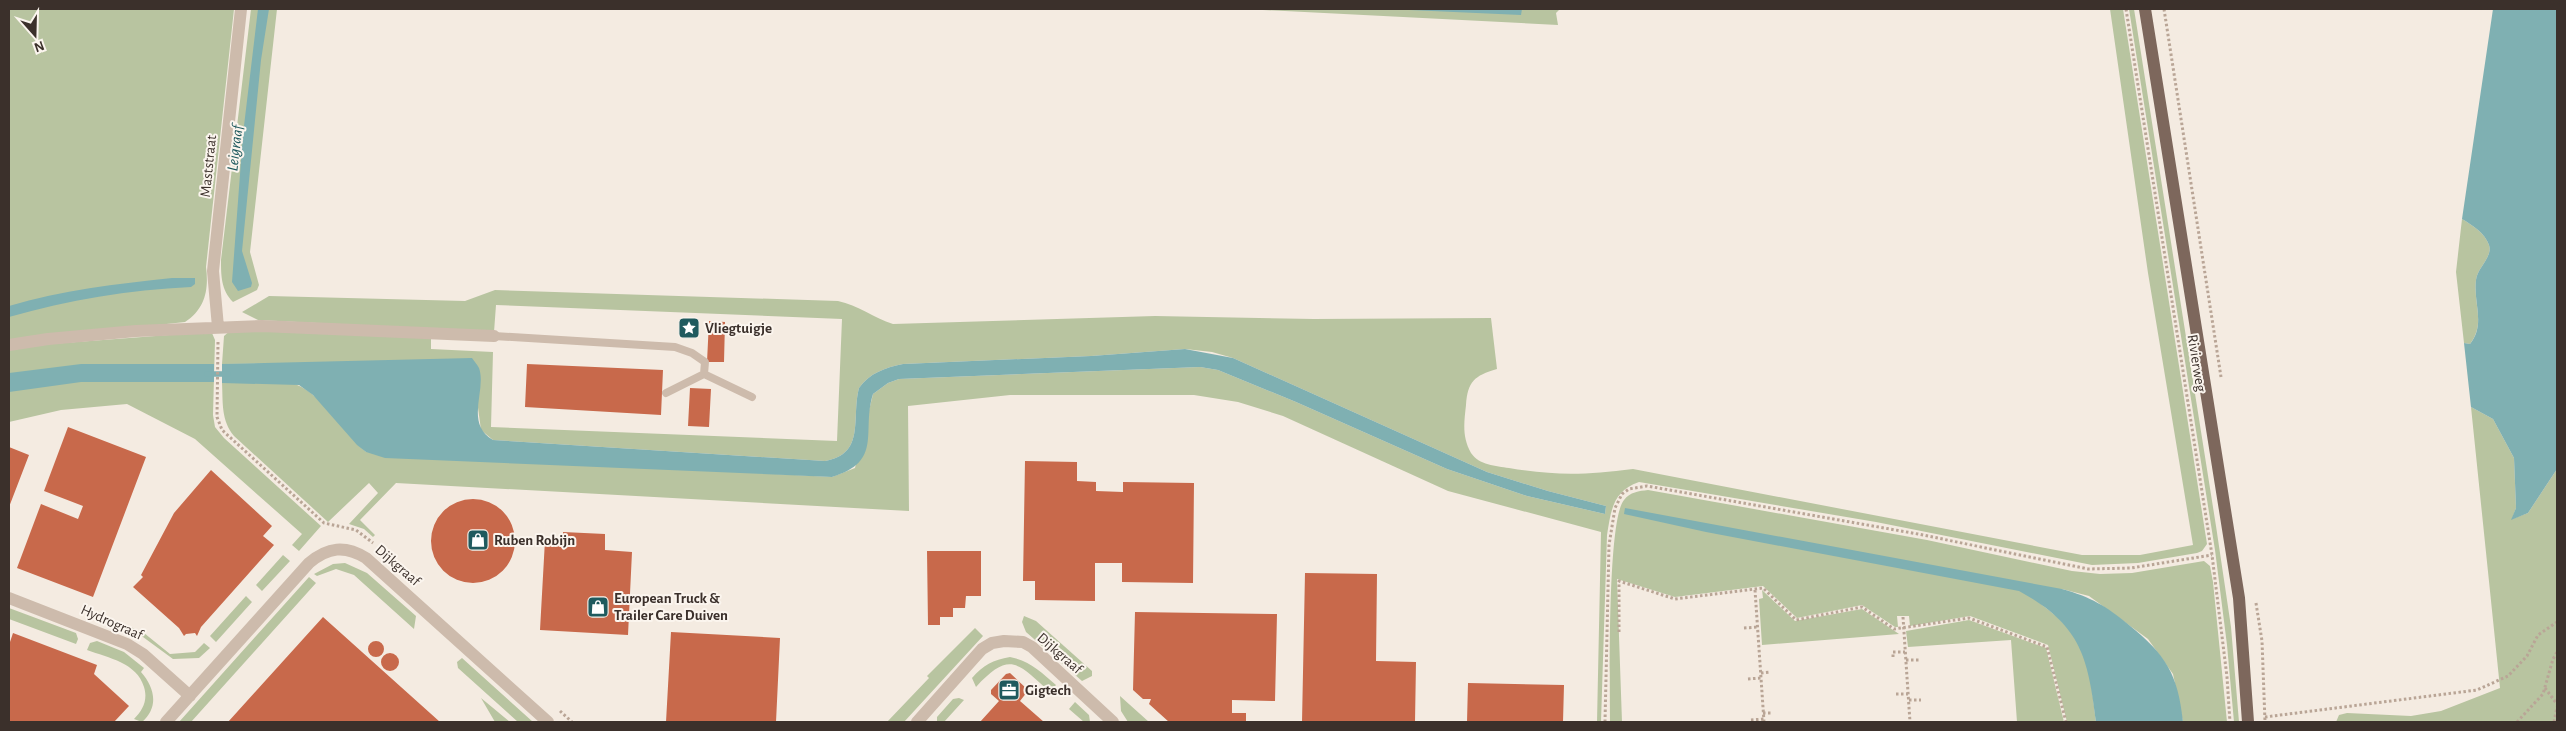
<svg xmlns="http://www.w3.org/2000/svg" width="2566" height="731" font-family="'Alegreya Sans',sans-serif">
<rect width="100%" height="100%" fill="#f4ebe1"/>
<path fill="#b8c4a0" d="M9,9H234L206,267C209,290 205,309 185,322L9,341Z
M251,9H277L250,252L259,285L257,290L233,302C221,290 221,275 221,260Z
M1245,9H1560L1556,13L1558,25Z
M2110,9H2123L2207,544L2202,551L2197,553L2138,563L2092,565L1876,522L1639,482C1613,491 1611,510 1607,535L1601,722H1597L1601,532L1448,491L1283,416L1238,402L1194,395H1010L908,406L909,511L396,483L360,520L375,535L373,537L364,529L349,524L378,493L369,483L328,522L234,436C221,420 223,403 222,383H291C318,388 344,434 366,452L832,477L855,468L873,394L888,383L899,379L1200,367L1218,370L1296,402L1447,469L1527,496L1605,514L1606,506L1548,491L1487,472L1233,358L1212,352L1185,349L1091,356L903,364C884,368 870,373 859,388C851,418 866,454 825,461L493,440L481,430L472,363L222,364L224,336L231,330L431,338V349L493,352L491,427L837,441L842,319L496,305L494,332L258,320L242,312L269,296L465,301L495,290L838,301C858,305 874,318 893,324L1155,316L1314,319L1491,318L1497,369C1474,376 1468,381 1466,405C1464,423 1462,437 1471,453C1479,465 1496,466 1509,468C1556,476 1586,475 1633,469L2082,555H2140L2193,545L2148,273Z
M2129,9H2134L2216,526L2231,627L2239,722H2234L2227,645L2215,550Z
M2462,219C2472,225 2485,233 2489,245C2493,257 2477,268 2476,280C2473,304 2486,323 2470,344L2464,343L2456,272Z
M208,332L212,333L215,340L213,415L215,427L224,438L321,526L299,551L292,545L302,534L195,439L127,404L61,410L9,422V349L24,346Z
M2471,407L2493,419L2514,458L2516,508L2512,519L2528,513L2557,469V722H2336L2339,715L2347,713L2411,716L2441,711L2500,688Z
M1648,490L1927,540L2072,571L2100,574L2132,573L2204,561L2210,566L2213,582L2227,722H2183L2173,674L2148,639L2089,596L2062,589L2036,600C2048,610 2062,619 2071,632C2091,657 2092,692 2096,722H2067L2048,645L1970,616L1910,626L1909,616H1897L1898,627H1895L1862,605L1797,618L1763,586L1675,597L1617,579L1622,722H1610C1610,687 1607,520 1624,500C1630,492 1639,491 1648,490Z
M283,555L290,561L262,591L256,585Z
M345,563L367,573L416,616L414,629L354,575L336,569L317,576L314,574L333,564Z
M309,577L316,583L191,722H179Z
M1762,590L1795,621L1862,609L1899,634L1762,645L1759,599L1763,598Z
M246,596L252,602L216,642L210,636Z
M9,608L76,633L78,639L76,644L9,619Z
M1024,616L1036,621L1092,671V676L1082,681L1026,632L1022,622Z
M1969,620L2046,648L2064,722H2017L2011,640L1908,647L1906,631Z
M120,622L144,633L170,654L195,652L204,643L210,648L199,658L173,659L143,637L119,626Z
M975,628L983,636L904,722H887L929,678L927,676Z
M97,641L124,652L144,668L141,672C155,688 159,707 142,722L134,719C143,710 148,700 144,687C137,663 109,658 87,650L90,643Z
M1010,657C1030,661 1041,672 1056,685L1050,692C1018,663 1010,650 976,687L972,678C983,665 993,660 1010,657Z
M462,658L533,722H518L458,668L457,662Z
M1120,696L1149,722H1128L1121,711Z
M481,698L510,722H495Z
M959,698L964,700L944,722H937V717L953,699Z
M1075,702L1089,715L1090,722H1084L1069,709Z"/>
<path fill="#7fb0b2" d="M258,9H269L261,60L242,251L252,283L251,287L238,291L232,282L243,134Z
M1387,9H1522L1521,15Z
M2493,9H2557V469L2528,513L2511,520L2516,508L2514,458L2493,419L2471,407L2464,343L2470,344C2486,324 2473,303 2476,280C2477,268 2493,257 2489,245C2485,233 2472,225 2462,219Z
M172,278H195V284L191,287C128,290 69,300 9,317V306C62,290 116,284 172,278Z
M1185,349L1233,358L1487,472L1548,491L1606,506L1605,514L1527,496L1447,469L1296,402L1218,370L1200,367L899,379L888,383L873,394C861,432 884,461 832,477L385,458L366,452L357,445L313,395L299,385L222,383V364L472,358C474,361 477,364 479,368C487,390 464,423 493,440L825,461C866,454 851,418 859,388C870,373 884,368 903,364L1091,356Z
M81,364H214V382H81L9,392V373Z
M1625,508L2062,589C2091,597 2106,606 2129,625C2166,655 2178,674 2183,722H2096C2088,657 2081,625 2019,591L1706,532L1624,514Z"/>
<g fill="none" stroke-linecap="round" stroke-linejoin="round">
<path stroke="#7fb0b2" stroke-width="5.5" d="M207,374H228"/>
</g>
<path fill="#c8694b" d="M709,321L725,322L724,362H707Z
M527,364L663,370L661,415L525,407Z
M690,388L711,389L709,427L688,426Z
M68,427L146,457L93,597L17,568L41,504L78,519L83,506L44,491Z
M9,447L29,455L9,507Z
M1025,461L1077,462V481L1096,482V491L1123,492V482L1194,483L1193,583L1122,582V563H1095V601L1035,600V581H1023Z
M211,470L272,526L263,536L274,545L201,627L197,636L195,633L186,634L184,636L179,628L133,587L143,577L141,575L174,513Z
M431 541a42 42 0 1 1 84 0a42 42 0 1 1-84 0Z
M563,532L605,534V550L632,552L628,635L540,630L545,540L563,541Z
M927,551H981V596H966L965,608H953V617H940V625H928Z
M1305,573L1377,574L1376,661L1416,662L1415,722H1302Z
M1135,612L1277,614L1275,701L1232,700V713H1246V722H1169L1149,704L1151,699H1143L1133,690Z
M323,617L440,722H228Z
M671,632L780,638L776,722H666Z
M13,633L97,665L94,674L129,706L114,722H9V645Z
M368 649a8 8 0 1 1 16 0a8 8 0 1 1-16 0Z
M381 662a9 9 0 1 1 18 0a9 9 0 1 1-18 0Z
M1010,673L1027,689V692L1020,701L1044,722H980L999,701L991,694V690L1006,674Z
M1468,683L1564,685L1563,722H1467Z"/>
<g fill="none" stroke-linecap="round" stroke-linejoin="round">
<path stroke="#b9a596" stroke-width="3" stroke-dasharray="2.5 2.5" stroke-linecap="butt" d="M2126,9L2212,555L2227,677L2230,722
M2164,9L2221,377
M218,342L217,417L222,430L324,523L356,530L373,543
M1755,590L1764,722
M2256,603L2262,641L2265,722
M1903,617L1910,722
M1744,628L1758,627
M1619,632V581L1675,599L1763,588L1796,620L1862,607L1894,629L1969,618L2047,647L2066,722
M1893,657V652H1905
M1906,660H1919
M1761,673L1770,672
M1748,679L1761,678
M2545,688L2557,704
M1896,694H1908
M1909,700H1921
M560,711L572,722
M1763,713H1773
M2265,717L2477,690L2508,676L2527,656L2538,635L2557,622
M1751,720L1764,719
M1605,722L1609,545L1615,508L1622,494L1629,489L1647,486L1918,534L2088,569L2131,568L2212,555
M2517,722L2543,694L2553,659L2557,652
M2554,722L2557,707"/>
<path stroke="#cdbbac" stroke-width="8" d="M494,336L675,347L692,353L705,362L704,374L666,393
M704,374L752,397"/>
<path stroke="#cdbbac" stroke-width="12" d="M218,327L213,271L241,9
M9,345L48,339L136,331L262,326L494,336
M9,598L127,644L143,654L190,696
M166,722L309,563C328,547 345,545 366,558L548,722
M917,722L982,649L992,643L1004,641L1023,642L1032,647L1113,722"/>
<path stroke="#7d675c" stroke-width="12" d="M2145,9L2239,598L2248,722"/>
</g>
<defs>
<g id="sight-square" transform="scale(1.125)"><rect x="-9" y="-9" width="18" height="18" rx="4" fill="#1f5a5e" stroke="#fbf5ee"/><path d="M0-6L1.8-2.2L6-1.7L2.9 1.2L3.7 5.4L0 3.3L-3.7 5.4L-2.9 1.2L-6-1.7L-1.8-2.2Z" fill="#fff"/></g>
<g id="shop-square" transform="scale(1.125)"><rect x="-9" y="-9" width="18" height="18" rx="4" fill="#1f5a5e" stroke="#fbf5ee"/><path d="M-5-2.5h2.3a2.7 3.5 0 0 1 5.4 0H5L5.5 6h-11ZM-1.5-2.5h3a1.5 2.3 0 0 0-3 0Z" fill="#fff"/></g>
<g id="office-square" transform="scale(1.125)"><rect x="-9" y="-9" width="18" height="18" rx="4" fill="#1f5a5e" stroke="#fbf5ee"/><path d="M-6-3h4V-5.5h4V-3h4V5H-6ZM-1-4.5V-3h2v-1.5ZM-6 0V1H6V0Z" fill="#fff"/></g>
</defs>
<g fill-rule="evenodd">
<use href="#sight-square" x="689" y="328"/>
<use href="#shop-square" x="478" y="540"/>
<use href="#shop-square" x="598" y="607"/>
<use href="#office-square" x="1009" y="690"/>
</g>
<g text-anchor="middle" stroke-width="4" stroke-linejoin="round" paint-order="stroke">
<g font-size="15" fill="#3b302b" stroke="#fbf5ee">
<text transform="translate(208 166) rotate(-84)" y="5">Maststraat</text>
<text transform="translate(2197 363) rotate(81)" y="5">Rivierweg</text>
<text transform="translate(398 565) rotate(41)" y="5">Dijkgraaf</text>
<text transform="translate(112 622) rotate(24)" y="5">Hydrograaf</text>
<text transform="translate(1060 653) rotate(41)" y="5">Dijkgraaf</text>
</g>
<g font-size="15" font-weight="bold" fill="#3b302b" stroke="#fbf5ee" text-anchor="start">
<text x="705" y="333">Vliegtuigje</text>
<text x="494" y="545">Ruben Robijn</text>
<text x="614" y="603">European Truck &amp;<tspan x="614" dy="17">Trailer Care Duiven</tspan></text>
<text x="1025" y="695">Gigtech</text>
</g>
<g font-size="16" font-style="italic" fill="#1f5a5e" stroke="#fbf5ee">
<text transform="translate(234 148) rotate(-83)" y="6">Leigraaf</text>
</g>
</g>
<rect width="2566" height="731" fill="none" stroke="#3b302b" stroke-width="20"/>
<g transform="translate(35 35) rotate(160)" stroke="#fbf5ee" stroke-width="4" paint-order="stroke">
<path d="M0-4L9 19L0 12L-9 19Z" fill="#3b302b"/>
<text y="-8" font-size="14" font-weight="bold" text-anchor="middle" fill="#3b302b">N</text>
</g>
</svg>
